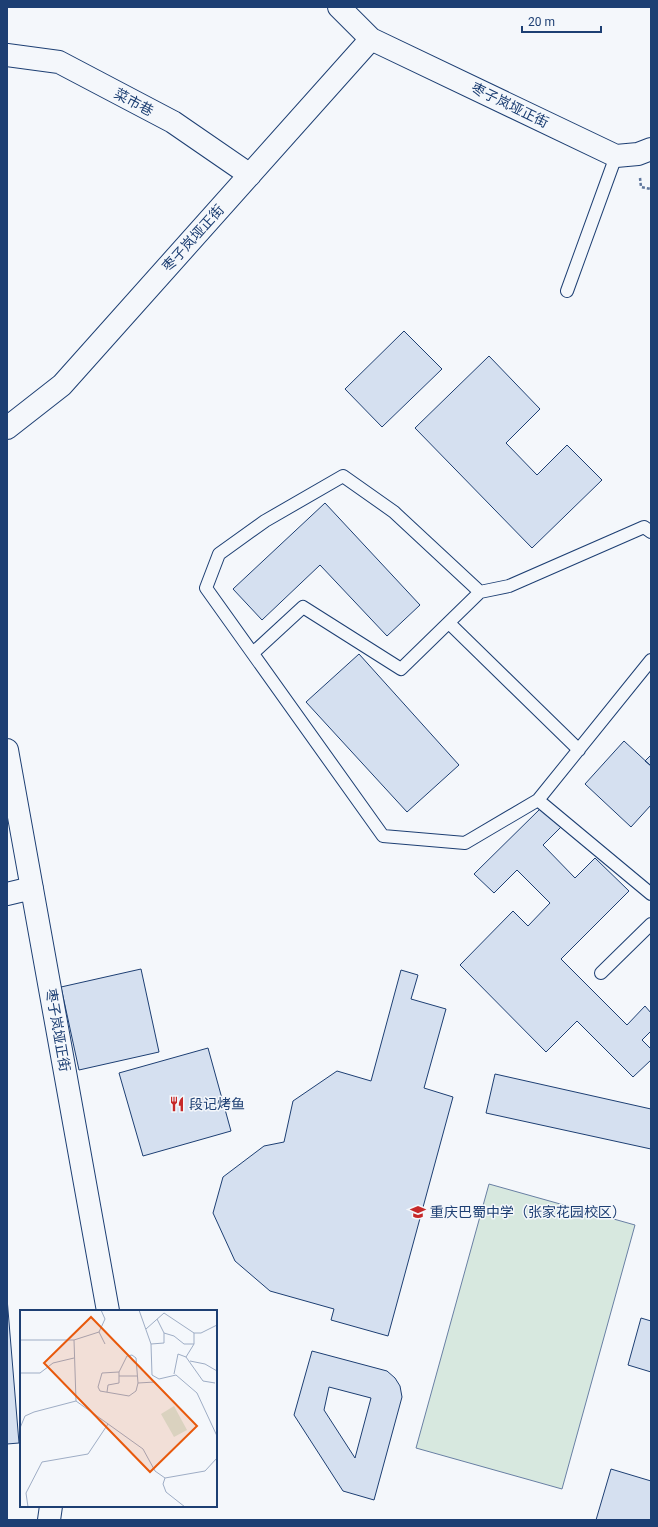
<svg xmlns="http://www.w3.org/2000/svg" width="658" height="1527" font-family="Roboto,'Noto Sans SC',sans-serif">
<rect width="100%" height="100%" fill="#f4f7fb"/>
<path fill="#d7e8df" stroke="#687fa3" d="M489,1184L635,1225L562,1489L416,1448Z"/>
<path fill="#d5e0f0" stroke="#1d3f73" fill-rule="evenodd" d="M404,331L442,369L382,427L345,389Z
M489,356L540,409L506,443L537,475L567,445L602,480L532,548L415,428Z
M325,503L420,605L387,636L320,565L262,620L233,589Z
M359,654L459,765L407,812L306,702Z
M624,741L651,766V805L631,827L585,784Z
M651,755V766L645,761Z
M542,807L561,827L543,845L575,878L595,858L629,891L561,959L627,1025L645,1006L651,1013V1031L642,1040L651,1049V1060L633,1077L577,1021L546,1052L460,965L513,911L528,926L550,903L517,870L494,893L474,874Z
M141,969L159,1052L79,1070L61,987Z
M401,970L418,975L411,999L446,1009L424,1088L453,1097L388,1336L331,1320L334,1309L270,1291L235,1261L213,1213L223,1177L264,1146L284,1142L293,1101L337,1071L371,1081Z
M208,1048L231,1131L143,1156L119,1073Z
M495,1074L651,1109V1149L486,1113Z
M7,1298L19,1443L7,1444Z
M641,1318L651,1321V1372L628,1365Z
M312,1351L387,1371L395,1378L400,1386L402,1397L374,1500L343,1491L294,1415ZM329,1387L371,1398L355,1458L324,1410Z
M611,1469L651,1481V1520H596Z"/>
<g fill="none" stroke-linecap="round" stroke-linejoin="round">
<g stroke="#1d3f73" stroke-width="14">
<path id="lane" d="M567,291L616,156
M651,532L644,527L509,586L480,592L394,512L343,476L265,521L219,554L206,588L383,836L465,843L538,800L651,660
M449,623L579,750
M253,653L303,607L401,669L480,592
M538,800L651,894
M601,973L651,924"/>
</g>
<g stroke="#1d3f73" stroke-width="24">
<path id="street" d="M339,7L371,39L616,156L638,154L651,149
M7,55L59,62L173,122L250,175
M7,428L62,385L371,39
M7,750L108,1311
M7,894L32,888
M49,1520L51,1506"/>
</g>
<path stroke="#5e769c" stroke-width="2.5" stroke-dasharray="3 2" stroke-linecap="butt" d="M640,178L641,187L651,189"/>
<use href="#lane" stroke="#f4f7fb" stroke-width="12"/>
<use href="#street" stroke="#f4f7fb" stroke-width="22"/>
</g>
<defs>
<g id="restaurant-bare" transform="scale(1.2)"><path d="M-5-6h1v4h1v-4h1v4h1v-4h1v5L-1.5 .5V6h-2V.5L-5-1ZM5-6V6H3V1.5H1.5Q1.5-4 5-6Z" fill="#c62828" stroke="#f4f7fb" stroke-width="2.5" paint-order="stroke"/></g>
<g id="school-bare" transform="scale(1.2)"><path d="M0-5L7-2L0 1L-7-2ZM-4 1L0 2.5L4 1V4Q0 6-4 4Z" fill="#c62828" stroke="#f4f7fb" stroke-width="2.5" paint-order="stroke"/></g>
</defs>
<g fill-rule="evenodd">
<use href="#restaurant-bare" x="177" y="1104"/>
<use href="#school-bare" x="418" y="1212"/>
</g>
<g text-anchor="middle" stroke-width="3" stroke-linejoin="round" paint-order="stroke">
<g font-size="14" fill="#1d3f73" stroke="#f4f7fb">
<text transform="translate(134 102) rotate(28)" y="5">菜市巷</text>
<text transform="translate(510 105) rotate(26)" y="5">枣子岚垭正街</text>
<text transform="translate(193 238) rotate(-48)" y="5">枣子岚垭正街</text>
<text transform="translate(58 1030) rotate(80)" y="5">枣子岚垭正街</text>
</g>
<g font-size="14" fill="#1d3f73" stroke="#f4f7fb" text-anchor="start">
<text x="189" y="1109">段记烤鱼</text>
<text x="430" y="1217">重庆巴蜀中学（张家花园校区）</text>
</g>
</g>
<g transform="translate(20 1310)">
<rect width="197" height="197" fill="#f4f7fb"/>
<path d="M154,96L167,120L154,127L141,104Z" fill="#d7e8df"/>
<path fill="none" stroke="#9eadc5" stroke-width="1" d="M119,0L131,34L132,65L139,69L156,65L177,83L197,126M137,9L144,23L154,26L164,34H174M126,19L144,3L174,23H181L197,15M79,22L85,34M0,30H54L79,22L85,9L81,0M54,30L56,91L123,139L135,161L145,168M131,34L144,33V23M166,47L174,34V23M170,51L185,54L197,61M0,63H20L33,53L54,48M154,64L158,44L166,47L183,71L195,73M99,66H117M118,73L116,48L112,45L107,46L99,62L82,63L78,77L80,81L109,86L116,81L118,73L135,72M87,82L88,75L99,73V62M0,118L5,106L14,102L56,91M145,168L185,161L197,148M145,168L143,174L146,182L165,197M8,197L6,183L22,152L68,144L88,114"/>
<path fill="#e8590c" fill-opacity="0.15" stroke="#e8590c" stroke-width="2" d="M71,7L177,116L130,162L24,53Z"/>
<rect width="197" height="197" fill="none" stroke="#1d3f73" stroke-width="2"/>
</g>
<rect width="658" height="1527" fill="none" stroke="#1d3f73" stroke-width="16"/>
<path d="M522 26v6h79v-6" fill="none" stroke="#1d3f73" stroke-width="2"/>
<text x="528" y="26" font-size="12" fill="#1d3f73" stroke="#f4f7fb" stroke-width="3" paint-order="stroke">20 m</text>
</svg>
